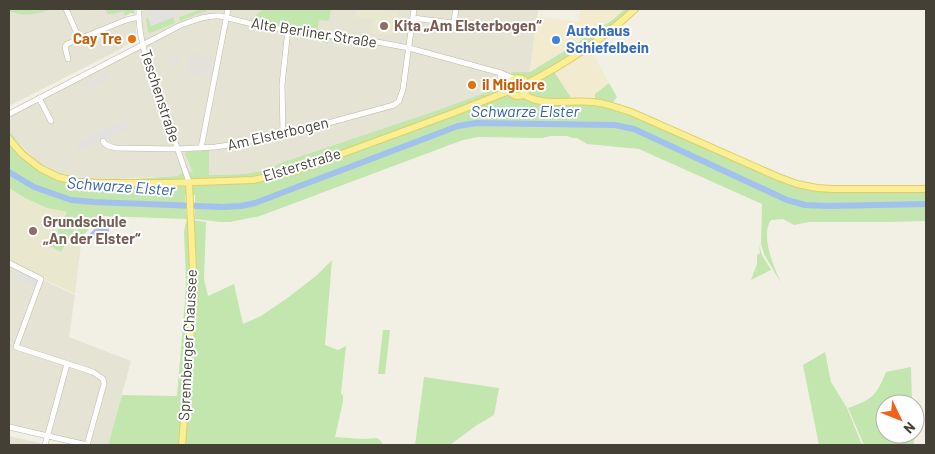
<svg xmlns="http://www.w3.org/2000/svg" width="935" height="454" font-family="Barlow,sans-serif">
<rect width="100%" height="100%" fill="#f2f0e5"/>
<path fill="#e5e3d3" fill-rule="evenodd" d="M54,9L123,11L126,20L136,18V39L119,50L9,106V11L15,14H31Z
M139,9H414L409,49L415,9H538L530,72H512L503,83L501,87L438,110L286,161L261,171L245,174L203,175L193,172L181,173L178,176L118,179H82L69,177L54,172L41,165L17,142L9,131V114L143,45ZM304,34L377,42L365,47H346L321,43L308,38Z
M9,264L75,295L69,337L131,361L108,445H87L9,426Z
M9,436L40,443L39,445H9Z"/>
<path fill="#f3ebd0" d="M580,9H625L604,26L599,28H595L579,42L546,63L530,72L537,16L579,22Z
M589,46L609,83L595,94V102L573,101L553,70Z"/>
<path fill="#e4e1da" d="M191,53L219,59L214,80L187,74L188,71L187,69Z"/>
<path fill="#eae7cf" d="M354,9H386L387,11L398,12L396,35L371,33L373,19L355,17L356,9Z
M9,188L25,198L47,208L67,212L49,246L61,252L77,227L82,237L75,294L9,263Z"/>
<path fill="#c3e5ae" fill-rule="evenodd" d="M9,9H53C40,13 23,18 9,11Z
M66,9H134L135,14L131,13L125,16L123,11L114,14H108L105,10H69Z
M202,9H206V11L180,21L179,18L180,17Z
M263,9H331L329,21L319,20L317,32L250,22L254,17Z
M625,9H634L553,70L573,101L595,102V94L609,83L617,97L611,105L778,177L817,188L926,189V221L887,222H809L794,225L783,219L771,220C760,236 774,267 781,283L764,254L761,244L762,204L639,149L587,144L577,138H572L567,136H551L542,138L478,137L463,140L260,216L230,222H220L195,219V195H185L186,215H191V220L206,222L204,279L208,296L234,284L243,324L261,316L286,299L316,276L332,260L325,345L338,350L346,346L341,393L343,396V401L335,437L363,439L377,438L381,441L383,445H333L326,444L317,445H183L194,291L182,445H108L122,395L177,396L185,300L186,280L184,231L187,219L100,216L82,237L76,227L61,252L49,246L67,212L47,208L25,198L9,188V131C18,143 28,156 41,165C75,188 138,178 178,176L181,173L193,172L185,154L186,152L209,150V175L245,174L261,171L286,161L438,110L501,87L503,80L512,72H530L579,42L595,28C606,27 617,16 625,9ZM515,78H520L525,81L526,89L522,95L515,96L509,90C508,85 510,81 515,78Z
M173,17L175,23L150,33L148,32L146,18H148L152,26Z
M304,34L376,42L365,47H354V43L329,40L328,44L309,38Z
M759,245L762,255L771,270L751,280L757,264V255L760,253Z
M383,330H390L385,374H378Z
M825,352L831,382L847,408L862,445H819L803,365Z
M911,367L912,404H885V434H914V445H864L848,408C873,399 876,396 886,372Z
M424,377L499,388L494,415L477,425L450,445H415Z"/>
<path fill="#e2e1dd" d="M147,9H177L179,13L176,16L151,26L148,18Z
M329,40L354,43V47L328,44Z
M178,55L181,62L169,67L167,60Z
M108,72L111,77L87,89L84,84Z
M126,120L129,128L103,141L83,149L78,150L77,142Z
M17,269L38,279L34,287L13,278Z
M69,367L71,368L55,425H53Z"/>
<path fill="#a2c1ed" d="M101,222H109V240L85,239Z"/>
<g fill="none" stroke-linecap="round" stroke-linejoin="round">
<path stroke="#a2c1ed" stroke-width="6" d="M9,172L34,187L71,200L93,202L223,207L241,206L255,203L458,126L476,123L615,125L634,129L787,200L805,205L829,206L926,204"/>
<g stroke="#bdb9a8" stroke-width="6">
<path id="minor" d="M66,9L79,38
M139,9C137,41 154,83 165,113C173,136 181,159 189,182
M413,18L452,23L454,21L456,9
M68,59L65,47L67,44L126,20L139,17
M500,76L506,78L510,83
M39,98L51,121
M9,114L179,26C193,21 205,15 220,16L260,26L377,42L409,48L501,73L515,79
M283,134L282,85L288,29
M103,141C105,146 111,147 116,148L178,149L215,147L230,145L310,128L394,105L399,101L403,89L414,9
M201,148L228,9
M9,263L41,279L16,347L93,372L103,379L104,384L87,445
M9,427L87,445
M45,445L67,364"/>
</g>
<g stroke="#dfcf66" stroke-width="8">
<path id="major" d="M509 87a9 9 0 1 1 18 0a9 9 0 1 1-18 0Z
M526,84C565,64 603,39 635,9
M523,94C543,108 570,99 593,102C606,103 618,108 631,112L778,177L797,184L817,188L833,189H926
M9,139L22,154L40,168L58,177L78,182L102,183H169L253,180L295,171L453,113L509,91
M182,445L194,291L189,182"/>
</g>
<use href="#minor" stroke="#fff" stroke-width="5"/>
<use href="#major" stroke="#faef95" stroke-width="6"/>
</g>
<g fill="#8d6e63" stroke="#fff" stroke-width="2">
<circle cx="384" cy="26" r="5"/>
<circle cx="33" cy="231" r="5"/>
</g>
<g fill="#e8710a" stroke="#fff" stroke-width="2">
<circle cx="132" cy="39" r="5"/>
<circle cx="472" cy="85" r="5"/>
</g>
<circle fill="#3f7fe0" stroke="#fff" stroke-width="2" cx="556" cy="40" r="5"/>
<g text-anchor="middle" stroke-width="4" stroke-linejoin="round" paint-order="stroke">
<g font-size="15" font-weight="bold" fill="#785e54" stroke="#fff" text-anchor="start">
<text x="394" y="31">Kita „Am Elsterbogen“</text>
<text x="43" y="227">Grundschule<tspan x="43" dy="17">„An der Elster“</tspan></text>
</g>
<g font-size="15" font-weight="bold" fill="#366cbe" stroke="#fff" text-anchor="start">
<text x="566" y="36">Autohaus<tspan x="566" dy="17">Schiefelbein</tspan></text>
</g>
<g font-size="15" fill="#444035" stroke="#fff">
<text transform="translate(314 33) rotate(9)" y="5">Alte Berliner Straße</text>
<text transform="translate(160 96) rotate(72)" y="5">Teschenstraße</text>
<text transform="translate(278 134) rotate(-13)" y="5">Am Elsterbogen</text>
<text transform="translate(302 165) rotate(-17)" y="5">Elsterstraße</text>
<text transform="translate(188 345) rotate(-87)" y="5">Spremberger Chaussee</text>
</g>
<g font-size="15" font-weight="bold" fill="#c56008" stroke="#fff" text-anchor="end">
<text x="122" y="44">Cay Tre</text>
<text x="482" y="90" text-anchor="start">il Migliore</text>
</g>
<g font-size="16" font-style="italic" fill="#3263ab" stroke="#fff">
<text x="525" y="117">Schwarze Elster</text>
<text transform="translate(121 186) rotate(4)" y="6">Schwarze Elster</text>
</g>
</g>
<rect width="935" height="454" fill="none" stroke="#444035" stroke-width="20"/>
<g transform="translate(900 419) rotate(133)"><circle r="24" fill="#ffffff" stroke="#b4b3ae"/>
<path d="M0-4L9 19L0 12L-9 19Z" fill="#f2611c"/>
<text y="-8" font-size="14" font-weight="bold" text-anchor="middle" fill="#444035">N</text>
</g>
</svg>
